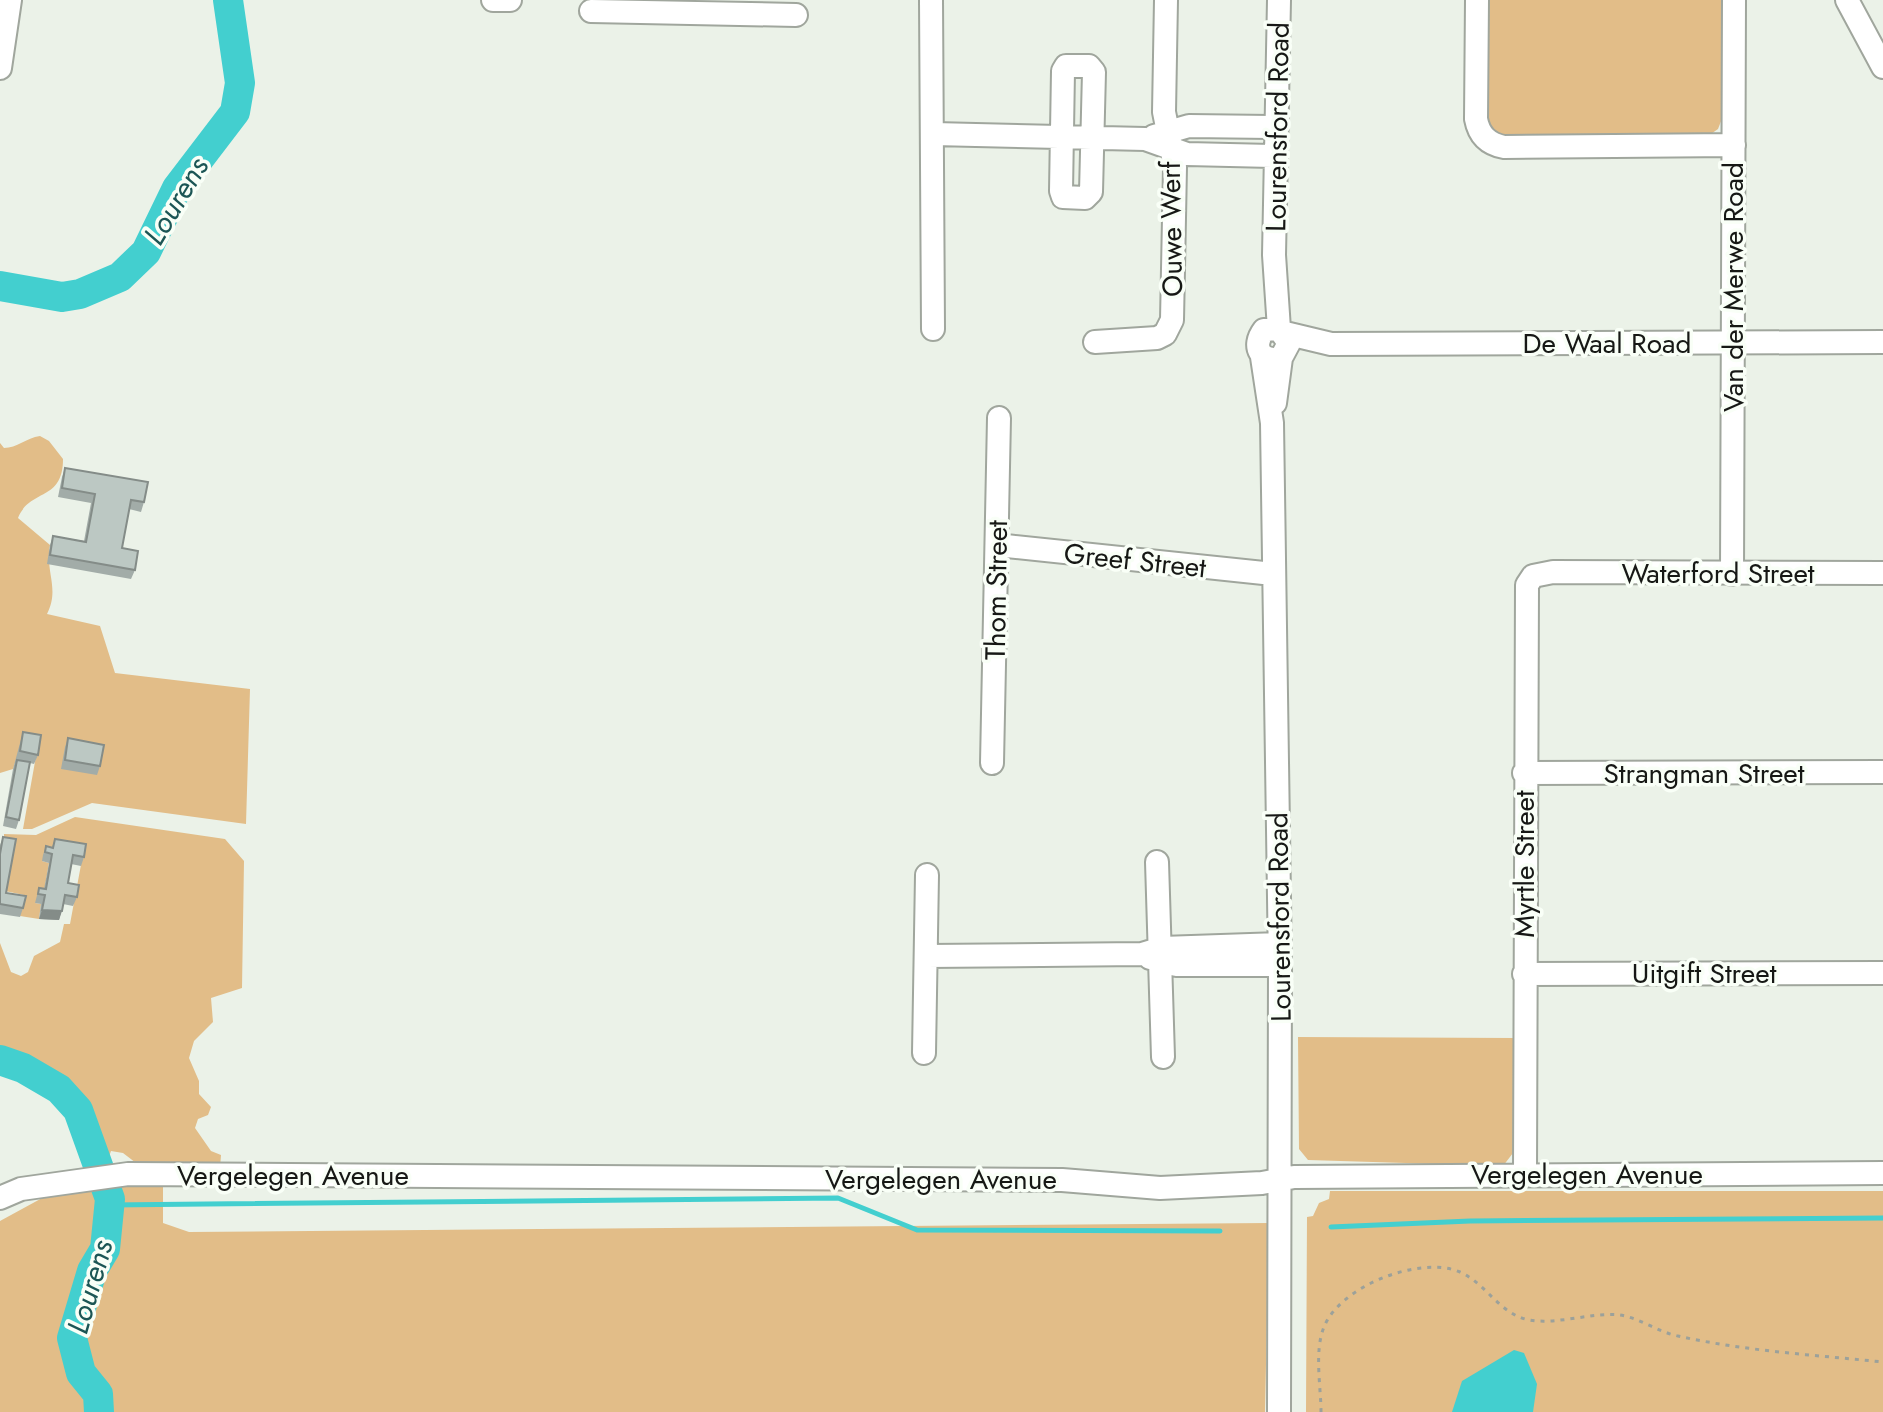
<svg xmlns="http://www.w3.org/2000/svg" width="1883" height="1412" font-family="Jost,sans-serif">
<rect width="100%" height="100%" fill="#ebf2e8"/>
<path fill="#e2bd88" d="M1487,0H1724L1723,116L1718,129L1708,136L1510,139L1495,134L1488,123Z
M40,436L49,441L63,459C63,502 30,488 18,518L50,545C45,573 60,588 47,614L100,626L115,673L250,689L246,824L92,803L32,829H23L38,745L16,760L13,769L0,773V443L4,448C17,448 26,438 40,436Z
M75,817L225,839L244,861L242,988L211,998L213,1022L194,1041L189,1058L199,1081V1094L211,1107L208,1115L198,1119L195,1128L211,1151L221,1155L220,1168L140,1166L123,1153L111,1151L106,1165L98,1160C82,1100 77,1096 27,1062C17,1056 11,1050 0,1047V943L11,972L21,976L28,972L34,956L60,942L64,924H70L83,854L42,861L49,863L43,898L35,903L41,904L39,919L20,916L24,895L5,891L4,834L36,835Z
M1298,1037L1515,1038L1513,1153L1503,1166L1308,1160L1299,1149Z
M129,1183L163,1185V1223L189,1232L1269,1223L1265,1412H0V1221L44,1197Z
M1330,1191H1883V1412H1306L1307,1217L1313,1216L1319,1203L1329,1199Z"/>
<path fill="#43cfcf" d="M1514,1350L1524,1353L1537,1384L1533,1412H1452L1462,1381Z"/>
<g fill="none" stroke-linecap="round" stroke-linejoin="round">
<path stroke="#43cfcf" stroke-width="5" d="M109,1205L838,1198L917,1230L1220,1231
M1331,1227L1470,1221L1883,1218"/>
<path stroke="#43cfcf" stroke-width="30" d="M0,286L62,297L80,294L120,277L146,252L177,188L235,112L240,83L228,0
M0,1060L23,1068L59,1089L78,1110L110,1199L105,1249L92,1271L72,1338L81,1373L98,1394L99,1412"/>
<g stroke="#a0a69d" stroke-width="26">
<path id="minor" d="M493,0H510
M931,0L933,329
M1279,0L1274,255L1279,329
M1477,0L1476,119C1479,135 1488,144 1504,147L1734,145
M1847,0L1883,67
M591,11L796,15
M1066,66H1089L1094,72L1091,192L1085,198L1063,197L1061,191L1063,71Z
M0,68L10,0
M934,134L1145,139L1187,154L1276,156
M1154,136L1189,126L1277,127
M1285,333L1331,344L1883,342
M1095,342L1157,338L1165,334L1172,320L1175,167L1164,112L1166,0
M1262,357L1272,423L1280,965L1279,1412
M1275,403L1281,358L1289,343L1279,329L1264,330C1251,347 1261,363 1281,358
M997,545L1273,574
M1732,574L1734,0
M992,763L999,418
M1524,773L1883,772
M1157,862L1163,1057
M927,956L1142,954L1162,948L1280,944
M1150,958L1176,965H1280
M1524,974L1883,973
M924,1053L927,875
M1525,1174L1527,585L1533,576L1553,572L1883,573
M0,1198L21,1189L128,1174L1062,1180L1160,1188L1262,1183L1294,1177L1883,1173"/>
</g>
<path stroke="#9ca19a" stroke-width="3" stroke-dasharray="4 6" stroke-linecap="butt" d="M1321,1412C1321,1387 1314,1351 1324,1327C1340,1286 1420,1255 1460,1272C1487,1284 1499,1314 1529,1320C1558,1325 1591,1312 1620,1315C1640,1318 1658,1332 1678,1336C1744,1351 1815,1355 1883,1362"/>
<use href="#minor" stroke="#fff" stroke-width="22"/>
</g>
<path fill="#a2aca8" d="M65,468L144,502L141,512L129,509L122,548L135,570L131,579L47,564L50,545L53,536L84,541L91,503L58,497L62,477Z
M23,732L38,755L34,764L30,763L19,820L16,829L3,826L13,769Z
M68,738L100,766L97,775L61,769L65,747Z
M3,837L6,893L23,908L20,917L0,914V845Z
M55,839L84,857L81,866L71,864L68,883L77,897L73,906L63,904L59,920L39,919L41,904L35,903L39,888L44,889L49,863L42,861L43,855L46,846L52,847Z"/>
<path fill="#848c88" d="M42,910L62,911L59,920L39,919Z"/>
<path fill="#bcc8c3" stroke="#848c88" stroke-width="2" d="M65,468L148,482L144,502L131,500L122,548L138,551L135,570L50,555L53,536L86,542L95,494L62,488Z
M23,732L41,735L38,755L20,751Z
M68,738L104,745L100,766L65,760Z
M17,760L30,762L19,820L6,817Z
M3,837L16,839L6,893L26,896L23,908L0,904V854Z
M55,839L86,844L84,857L73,855L68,883L79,885L77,897L65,895L62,911L42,910L45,895L38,894L39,888L46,889L52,854L45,852L46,846L53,848Z"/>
<g text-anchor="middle" stroke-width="7" stroke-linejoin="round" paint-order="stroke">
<g font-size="28" fill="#161815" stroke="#f9fff7">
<text transform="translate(1277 127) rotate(-89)" y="10">Lourensford Road</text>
<text transform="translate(1171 229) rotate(-91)" y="10">Ouwe Werf</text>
<text transform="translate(1733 287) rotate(-90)" y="10">Van der Merwe Road</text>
<text x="1607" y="353">De Waal Road</text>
<text transform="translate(1135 560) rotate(6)" y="10">Greef Street</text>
<text x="1718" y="583">Waterford Street</text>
<text transform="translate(996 590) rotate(-89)" y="10">Thom Street</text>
<text x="1704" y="783">Strangman Street</text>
<text transform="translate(1524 864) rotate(-90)" y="10">Myrtle Street</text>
<text transform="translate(1279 917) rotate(-91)" y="10">Lourensford Road</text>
<text x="1704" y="983">Uitgift Street</text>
<text x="1587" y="1184">Vergelegen Avenue</text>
<text x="293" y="1185">Vergelegen Avenue</text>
<text x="941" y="1189">Vergelegen Avenue</text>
</g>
<g font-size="30" font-style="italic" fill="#1c5655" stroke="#f9fff7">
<text transform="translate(176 201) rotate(-59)" y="10">Lourens</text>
<text transform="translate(90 1287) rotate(-74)" y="10">Lourens</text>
</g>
</g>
</svg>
